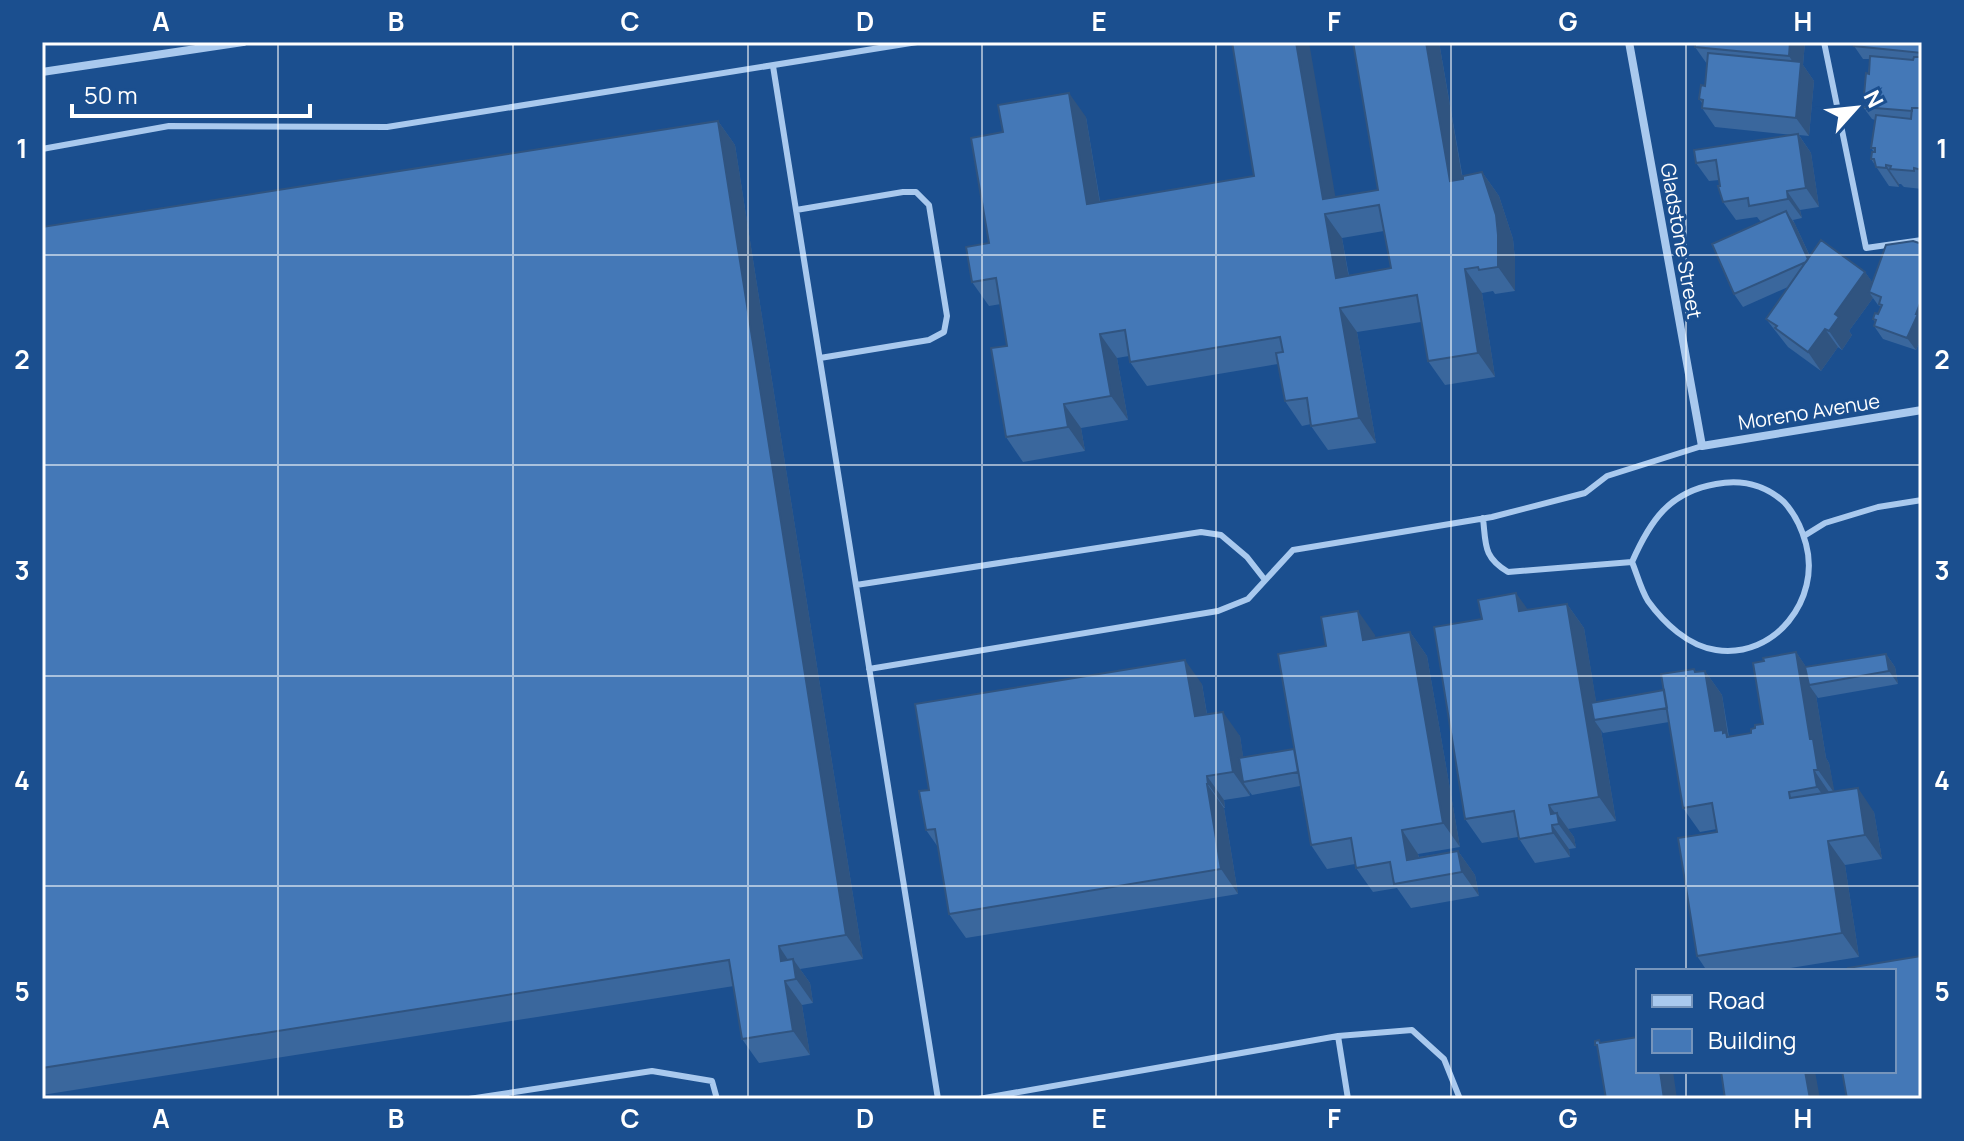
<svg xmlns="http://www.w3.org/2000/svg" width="1964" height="1141" font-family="Manrope,sans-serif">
<rect width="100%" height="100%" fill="#1b4f8f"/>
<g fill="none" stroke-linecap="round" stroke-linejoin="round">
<path stroke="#a9c9ee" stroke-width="6" d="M1824,42L1866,248L1922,240
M773,66L938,1099
M42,149L169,126L387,127L917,42
M796,210L903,192H916L929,205L947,316L944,332L929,340L820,358
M1483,518C1486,545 1483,557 1508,572L1632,562C1637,574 1641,590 1648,601C1664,623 1688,646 1716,650C1775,659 1821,599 1806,544C1802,529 1795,514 1784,502C1765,485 1742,479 1716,484C1669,492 1650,521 1632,562
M1804,536L1825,523L1878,507L1922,500
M856,585L1201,532L1221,535L1247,557L1265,580
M869,669L1218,611L1248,599L1293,550L1492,517L1585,493L1607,476L1702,446
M1338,1036L1412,1030L1444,1059L1460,1099
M469,1099L652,1071L712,1081L717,1099
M979,1099L1338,1036L1348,1099"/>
<path stroke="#a9c9ee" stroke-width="8" d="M1629,42L1702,446L1922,410
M42,72L243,42"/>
</g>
<path fill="#3a679d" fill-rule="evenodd" d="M1353,42H1439L1463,179L1482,172L1499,196L1513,239L1515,259V291L1495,294L1493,291L1482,293L1495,377L1445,385L1428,361L1421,322L1357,332L1376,443L1328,450L1311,426V424L1302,426L1285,401L1278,364L1147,386L1130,362L1129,356L1117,358L1128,420L1081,428L1085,451L1023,462L1006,437L1007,346L1001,304L989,306L972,282L1086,117L1100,201L1335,197L1378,190ZM1384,231L1391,268L1349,276L1342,238Z
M1691,42H1805L1803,65L1814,81L1809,136L1799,135L1811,153L1819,207L1800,210L1802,218L1793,220L1810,256L1865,272L1872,282L1922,244V337L1916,350L1883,339L1874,326L1875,322L1873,319L1878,314L1881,307L1878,305L1873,298L1849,331L1852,335L1842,350L1838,347L1821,371L1788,347L1766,319L1788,287L1743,307L1734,294L1761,222L1757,217L1736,220L1723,202L1719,180L1709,181L1696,163L1793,135L1715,127L1702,108V103L1699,99L1705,86L1707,64L1695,47L1694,42Z
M1922,42V189L1904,187L1901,184H1899V187L1889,186L1871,159L1874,152L1871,148L1875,120L1872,119L1863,107L1870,59H1863L1854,46Z
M718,121L735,145L863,959L800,969L810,983L813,1003L802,1005L810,1055L759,1063L742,1039L734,986L42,1095V227Z
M1567,604L1584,628L1596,702L1664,690L1694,669L1696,672L1705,671L1722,695L1729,737L1751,733L1755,728L1763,724L1764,661L1796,652L1806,667L1886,654L1895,667L1898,684L1818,698L1816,695L1826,758L1829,763L1834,792L1874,812L1882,859L1845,865L1859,957L1771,971H1707L1697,956L1717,832V829L1700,832L1683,808L1669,722L1603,733L1601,730L1616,821L1568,829L1574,837L1576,848L1569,849L1570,857L1535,863L1518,837L1482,843L1465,819L1528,610Z
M1410,632L1427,656L1460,847L1418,854L1419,857L1458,851L1475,875L1479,896L1411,908L1397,888L1373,892L1356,868L1355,864L1327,869L1311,845L1300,786L1252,795L1249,791L1250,796L1224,800L1225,808H1224L1238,894L966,938L949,914L938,847L926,830L929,790L1202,684L1207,714L1240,736L1243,757L1294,749L1326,646L1375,635V638Z"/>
<path fill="#305480" d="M1296,42H1309L1338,212L1323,199Z
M1426,42H1439L1467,205L1450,181Z
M1790,42H1805L1803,65L1814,81L1809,136L1796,118L1800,73L1789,56Z
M1069,93L1086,117L1104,228L1087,204Z
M718,121L735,145L863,959L846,935Z
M1798,134L1811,153L1819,207L1806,188Z
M1886,165L1899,184V187L1886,168Z
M1482,172L1499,196L1513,239L1515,259V291L1498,267Z
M1787,191L1800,210L1802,218L1788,199Z
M1786,211L1795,224L1818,274L1809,261Z
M1325,214L1342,238L1353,302L1336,278Z
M1465,269L1482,293L1495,377L1478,353Z
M1865,272L1878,290L1869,292L1873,298L1849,331L1852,335L1842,350L1829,331L1835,314Z
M1921,301L1922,303V337L1916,350L1907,338Z
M1340,308L1357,332L1376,443L1359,418Z
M1825,329L1838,347L1821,371L1808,352Z
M1100,334L1117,358L1128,420L1111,396Z
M1064,404L1081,428L1085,451L1068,427Z
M1516,593L1533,617L1519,611Z
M1567,604L1584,628L1599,719L1594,720L1601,730L1616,821L1599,797Z
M1358,611L1375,635L1380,664L1363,640Z
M1410,632L1427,656L1460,847L1443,823Z
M1796,652L1813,677L1809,685L1816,695L1826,758L1829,763L1835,794L1818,770L1810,739Z
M1886,654L1895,667L1898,684L1889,671Z
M1185,660L1202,684L1211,740L1195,716Z
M1694,669L1708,689L1705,671L1722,695L1728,736L1743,756L1715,731Z
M1223,712L1240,736L1247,781L1243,782L1249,791L1250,796L1233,772Z
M1814,770L1831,795L1834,811L1817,787Z
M1207,776L1224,800L1225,808L1208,784Z
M1207,784L1224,808L1238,894L1221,869Z
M1858,788L1874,812L1882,859L1865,835Z
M1549,805L1558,817L1557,813L1574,837L1576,848L1551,814Z
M1552,825L1569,849L1570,857L1553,833Z
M1402,830L1418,854L1423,879L1407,860Z
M1828,841L1845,865L1859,957L1842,933Z
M1458,851L1475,875L1479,896L1462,872Z
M779,946L794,969L793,959L810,983L813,1003L796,979L781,961Z
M785,981L802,1005L810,1055L793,1031Z
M1660,1071H1673L1677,1099H1664Z
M1805,1071H1815L1820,1099H1810Z"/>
<path fill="#4478b7" stroke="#305480" stroke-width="2" fill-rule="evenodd" d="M1232,42H1296L1323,199L1378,190L1353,42H1426L1450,181L1463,179V176L1482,172L1496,215L1498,235V267L1479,270L1478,267L1465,269L1478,353L1428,361L1417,295L1340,308L1359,418L1311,426L1307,398L1285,401L1276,353L1283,352L1280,337L1130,362L1125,330L1100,334L1111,396L1064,404L1068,427L1006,437L991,348L1007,346L996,278L972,282L966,247L989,243L971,138L1003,132L998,105L1069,93L1087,204L1254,176ZM1379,205L1391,268L1336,278L1325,214Z
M1695,42H1790L1789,56L1695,47Z
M1855,42H1922V53L1854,46Z
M1708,53L1801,62L1796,118L1702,108L1703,100L1699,99L1701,85L1705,86Z
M1870,56L1913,60L1914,57H1922V108H1912V111L1863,107L1866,73L1869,74Z
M1912,108H1922V170L1914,168V171L1890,169L1891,166L1886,165V168L1876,167L1874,159H1871L1872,152H1875V148H1871L1876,115L1911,119Z
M718,121L846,935L779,946L781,961L793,959L796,979L785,981L793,1031L742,1039L729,960L42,1068V227Z
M1798,134L1806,188L1787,191L1788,199L1749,206L1748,198L1723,202L1718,186H1720L1716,160L1696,163L1694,150Z
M1786,211L1808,259L1806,262L1734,294L1712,244Z
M1821,240L1865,272L1835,314L1839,317L1829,331L1825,329L1808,352L1775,328L1777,326L1766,319Z
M1913,241L1922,244V301H1921L1916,314H1918L1907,338L1874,326L1876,320L1873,319L1875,313L1878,314L1882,305L1879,304L1881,297L1869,292L1886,245Z
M1516,593L1519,611L1567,604L1599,797L1549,805L1551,814L1557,813L1559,824L1552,825L1553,833L1519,839L1514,811L1465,819L1434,627L1482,619L1478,600Z
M1358,611L1363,640L1410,632L1443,823L1402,830L1407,860L1458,851L1462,872L1394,884L1390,862L1356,868L1351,838L1311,845L1278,654L1326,646L1321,617Z
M1796,652L1810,739H1813L1818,770H1814L1817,787L1789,792L1790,798L1858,788L1865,835L1828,841L1842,933L1697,956L1678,838L1717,832L1712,803L1683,808L1661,674L1694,669L1695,672L1705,671L1715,731L1723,730V733L1726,732L1727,737L1751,733V729L1755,728V725L1763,724L1753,663L1764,661L1763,658Z
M1886,654L1889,671L1809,685L1805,667Z
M1185,660L1195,716L1223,712L1233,772L1207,776L1208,784H1207L1221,869L949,914L935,829L926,830L919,791L929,790L915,704Z
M1664,690L1667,708L1594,720L1591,703Z
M1294,749L1298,772L1243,782L1239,758Z
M1921,956L1922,1099H1847L1842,1071H1894V971H1849L1848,968Z
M1638,1037V1071H1660L1664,1099H1606L1597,1045H1595V1041L1599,1040L1600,1043Z
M1721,1071H1805L1810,1099H1725Z"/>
<path fill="none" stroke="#fff" stroke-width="2" stroke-opacity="0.55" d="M278,42V1099M513,42V1099M748,42V1099M982,42V1099M1216,42V1099M1451,42V1099M1686,42V971M42,255H1922M42,465H1922M42,676H1922M42,886H1922M1686,1071V1099"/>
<g text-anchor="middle" stroke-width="6" stroke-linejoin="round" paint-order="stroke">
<g font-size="20" fill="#fff" stroke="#1b4f8f">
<text transform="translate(1681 241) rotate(80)" y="7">Gladstone Street</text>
<text transform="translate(1809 412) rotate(-9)" y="7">Moreno Avenue</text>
</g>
</g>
<rect width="1964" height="1141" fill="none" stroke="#1b4f8f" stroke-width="88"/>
<rect x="1636" y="969" width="260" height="104" fill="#1b4f8f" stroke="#7695bc" stroke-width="2"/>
<rect x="1652" y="995" width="40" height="12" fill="#a9c9ee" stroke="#7695bc" stroke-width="2"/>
<text x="1708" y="1009" font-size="24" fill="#ffffff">Road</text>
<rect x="1652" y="1029" width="40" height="24" fill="#4478b7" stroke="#7695bc" stroke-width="2"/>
<text x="1708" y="1049" font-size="24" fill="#ffffff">Building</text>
<g transform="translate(1856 108) rotate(63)" stroke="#1b4f8f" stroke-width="6" paint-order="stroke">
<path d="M0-6L14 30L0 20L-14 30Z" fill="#ffffff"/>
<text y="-12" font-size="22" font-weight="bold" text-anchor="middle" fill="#ffffff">N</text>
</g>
<path d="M72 104v12h238v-12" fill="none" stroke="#ffffff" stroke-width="4"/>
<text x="84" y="104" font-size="24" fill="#ffffff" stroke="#1b4f8f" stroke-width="6" paint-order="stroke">50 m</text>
<rect x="44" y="44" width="1876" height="1053" fill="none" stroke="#fff" stroke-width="3"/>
<g font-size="26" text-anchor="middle" font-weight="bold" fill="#fff">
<text x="161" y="31">A</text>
<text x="396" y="31">B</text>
<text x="630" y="31">C</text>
<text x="865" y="31">D</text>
<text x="1099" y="31">E</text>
<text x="1334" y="31">F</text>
<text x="1568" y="31">G</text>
<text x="1803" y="31">H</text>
<text x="22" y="158">1</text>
<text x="1942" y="158">1</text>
<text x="22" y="369">2</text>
<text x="1942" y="369">2</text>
<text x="22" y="580">3</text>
<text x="1942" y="580">3</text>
<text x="22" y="790">4</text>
<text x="1942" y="790">4</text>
<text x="22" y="1001">5</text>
<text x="1942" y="1001">5</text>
<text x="161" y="1128">A</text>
<text x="396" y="1128">B</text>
<text x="630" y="1128">C</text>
<text x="865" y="1128">D</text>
<text x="1099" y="1128">E</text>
<text x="1334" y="1128">F</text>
<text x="1568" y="1128">G</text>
<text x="1803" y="1128">H</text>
</g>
</svg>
